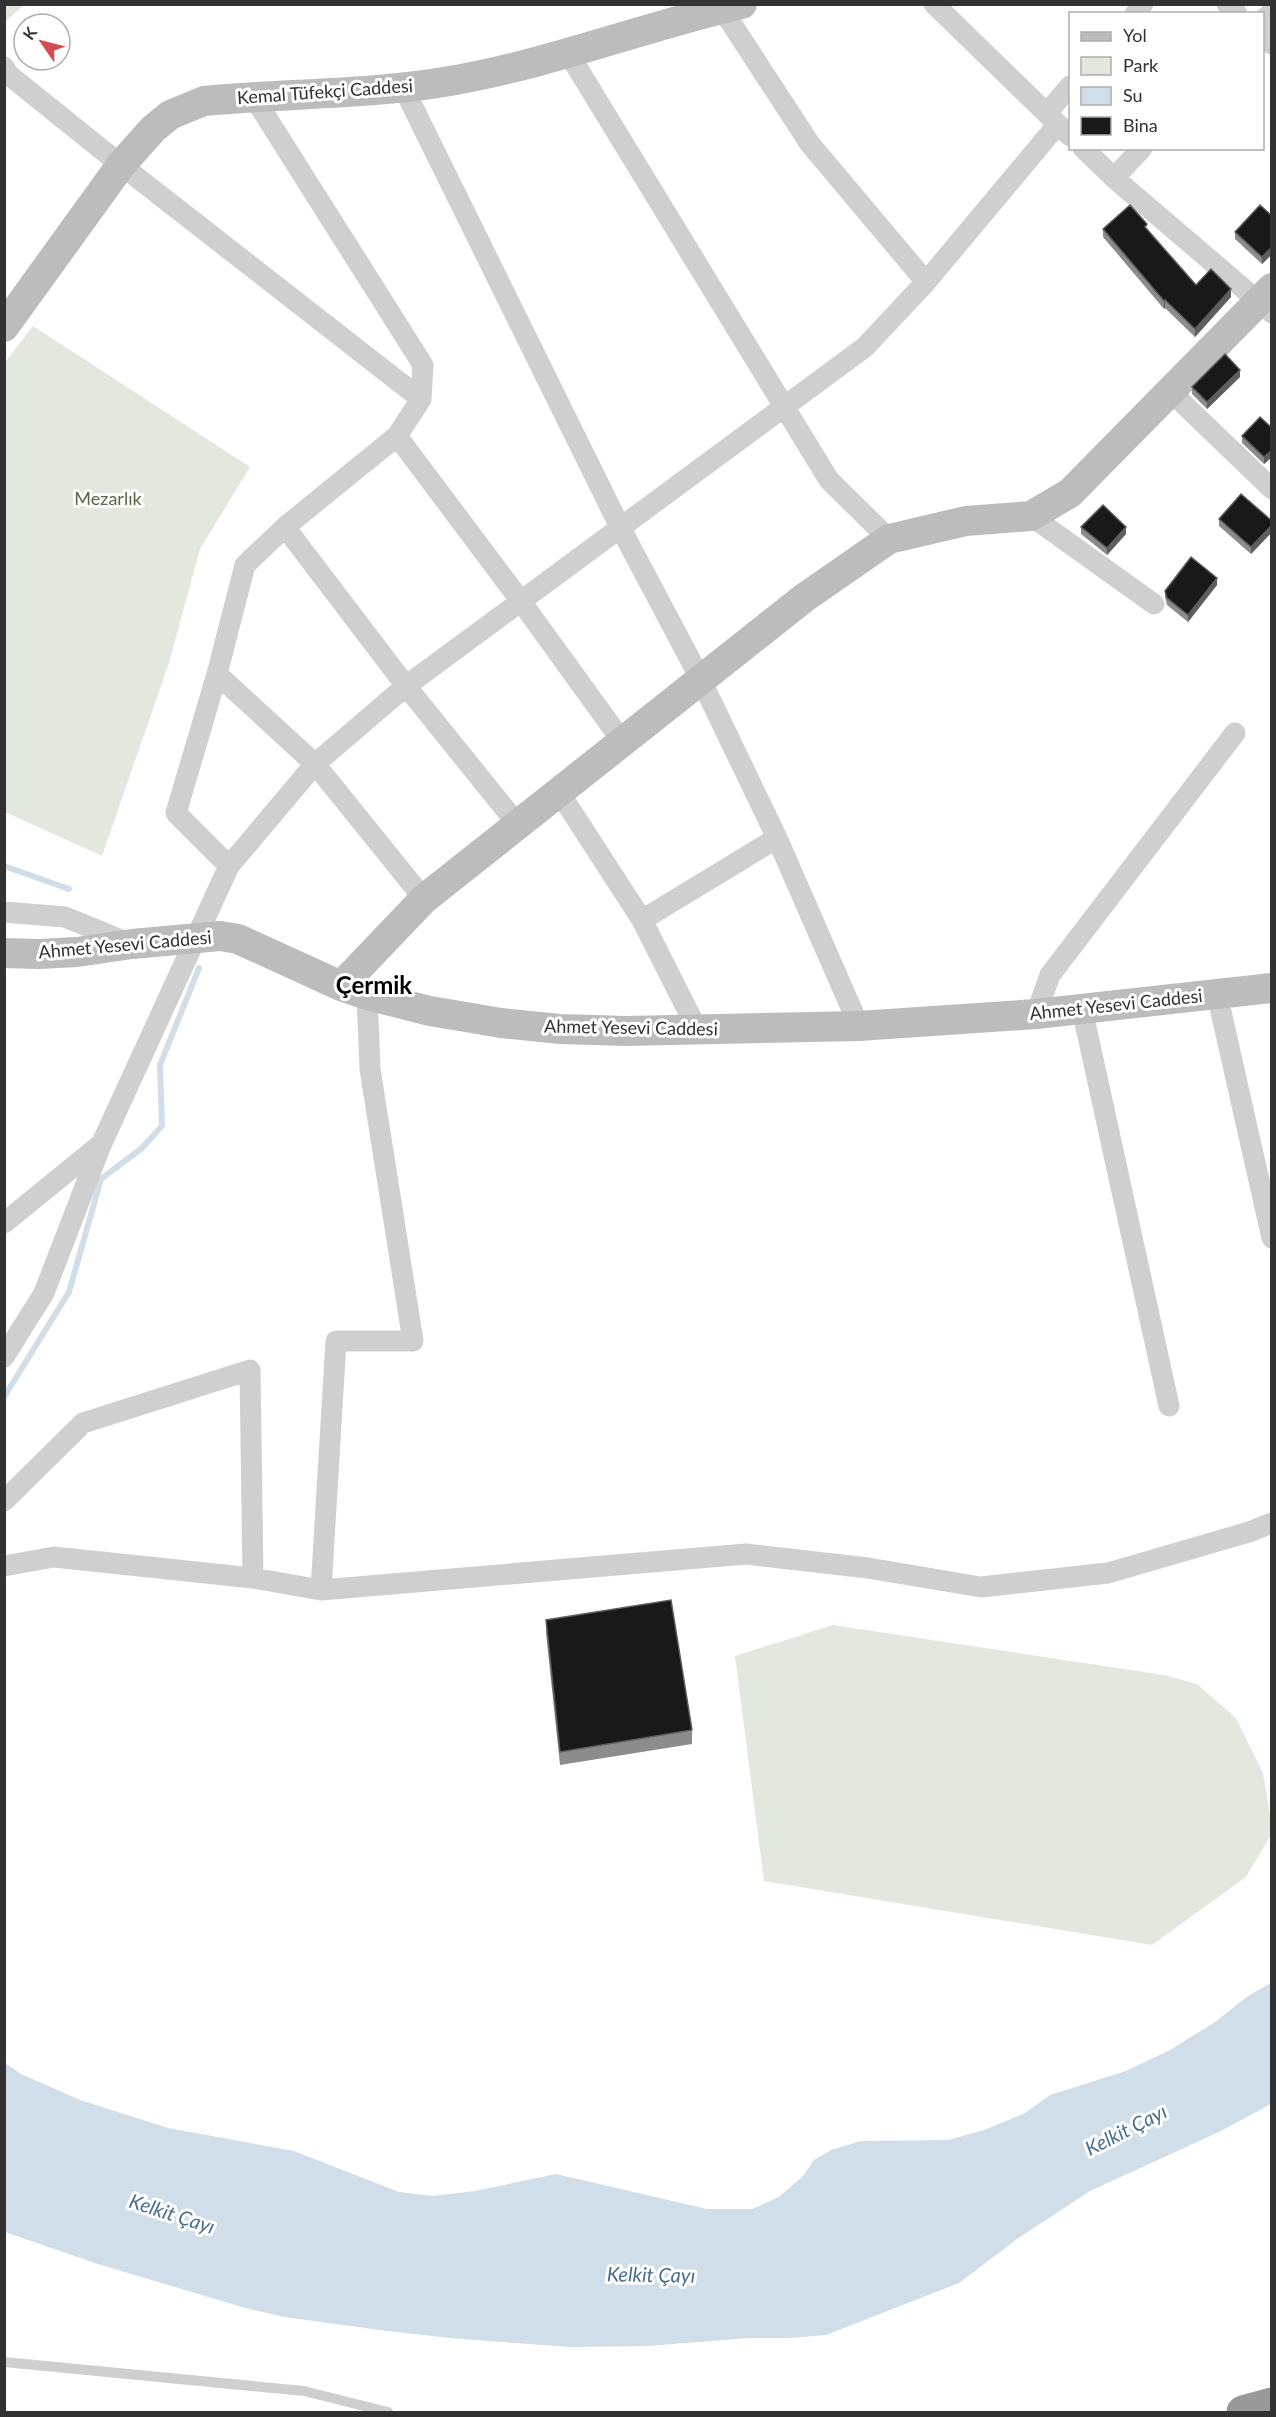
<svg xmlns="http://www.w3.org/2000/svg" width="1276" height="2417" font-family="Lato,sans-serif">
<rect width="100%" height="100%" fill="#fff"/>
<path fill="#e2e8dd" d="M5,4H24V5L5,22Z
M33,326L250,467L200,549L169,663L102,856L5,812V362Z
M833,1625L1164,1675L1197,1684L1236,1718L1263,1773L1271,1820L1272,1833L1246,1877L1152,1945L764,1881L735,1656Z"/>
<path fill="#cfdee8" d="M1271,1983V2104L1221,2131L1090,2191L1017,2239L959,2283L826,2335L790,2338H749L648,2346L570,2347L449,2338L380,2330L284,2317L245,2308L98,2264L5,2232V2063L21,2074L80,2100L168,2128L294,2151L399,2192L433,2196L475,2191L556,2174L707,2209H752L779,2197L803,2176L814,2160L831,2150L861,2141L948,2140L984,2130L1025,2113L1050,2095L1126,2071L1170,2050L1215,2022L1248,1996Z"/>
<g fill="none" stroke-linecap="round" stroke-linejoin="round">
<path stroke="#cfdee8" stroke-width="6" d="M4,866L69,889
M4,1397L69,1292L101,1179L142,1148L162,1126L160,1065L199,968"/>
<path stroke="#cfcfcf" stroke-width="10" d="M4,2362L304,2391L388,2412"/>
<path stroke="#cfcfcf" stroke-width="21" d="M934,4L1070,136
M1227,4L1237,14
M722,9L810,144L926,282
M1135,14L1143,4
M1262,21L1272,12
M1262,36L1272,44
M567,51L829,480L889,539
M4,67L9,75L121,165L421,399
M404,89L620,527L701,680L777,838L859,1026
M1047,113L1070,86
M1083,148L1114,178L1272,313
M1114,178L1142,148
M1170,391L1272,489
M397,436L520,600L622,741
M1031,516L1154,604
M285,527L406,686L518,825
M217,674L315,764L424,899
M559,792L642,920L698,1031
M229,866L176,813L217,674L245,565L285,527L397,436L421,399L423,365L253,96
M4,912L65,917L131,944
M642,920L777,838
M1217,994L1272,1238
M1082,1009L1169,1406
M1036,1014L1050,975L1235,733
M4,1223L100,1145
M4,1357L44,1293L101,1145L229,866L315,764L406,686L865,347L926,282L1058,124
M4,1501L83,1423L250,1370L253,1578
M4,1566L54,1557L253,1578L321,1590L746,1554L868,1568L981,1587L1108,1573L1249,1532L1272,1523
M321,1590L336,1341H413L370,1069L367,995"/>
<path stroke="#bcbcbc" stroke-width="30" d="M4,327L121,165L153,129L170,115L204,101C286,93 369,95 450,81C549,64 644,27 742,4
M4,953L39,954L77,952L132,944L220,936L238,939L341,986L367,995L430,1011L501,1023L560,1029L626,1031L859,1026L1036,1014L1272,988
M341,986L424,899L804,598L889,539L966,521L1031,516L1070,493L1272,288"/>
<path stroke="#999" stroke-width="33" d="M1243,2412L1272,2404"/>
</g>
<path fill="#8c8c8c" d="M1272,216V254L1262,264L1235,239V232Z
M1103,229L1147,230L1196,285L1231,297L1195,337L1165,308L1164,309L1103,237Z
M1240,377L1207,409L1192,394V387Z
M1272,428V457L1264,464L1242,443V436Z
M1219,519L1272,521V532L1251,554L1219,526Z
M1081,527L1126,534L1107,555L1081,534Z
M1217,585L1188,622L1167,605L1165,597V591Z
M546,1620L692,1730V1744L560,1765L546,1633Z"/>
<path fill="#5e5e5e" d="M1272,247V254L1262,264V257Z
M1231,289V297L1195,337V329Z
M1165,300V308L1164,309V301Z
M1240,370V377L1207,409V402Z
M1272,450V457L1264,464V457Z
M1272,525V532L1251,554V547Z
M1126,527V534L1107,555V548Z
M1217,578V585L1188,622V615Z"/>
<path fill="#191919" stroke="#5e5e5e" stroke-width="1.5" d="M1130,205L1147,224L1145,227L1196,285L1211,269L1231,289L1195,329L1165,300L1164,301L1103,229Z
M1260,205L1272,216V247L1262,257L1235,232Z
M1225,354L1240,370L1207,402L1192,387Z
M1260,417L1272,428V450L1264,457L1242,436Z
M1241,494L1272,521V525L1251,547L1219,519Z
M1103,505L1126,527L1107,548L1081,527Z
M1191,557L1217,578L1188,615L1167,598L1165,591Z
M671,1600L692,1730L560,1752L546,1620Z"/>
<g text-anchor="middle" stroke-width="6" stroke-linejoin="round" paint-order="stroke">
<g font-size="18" fill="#323232" stroke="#fff">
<text transform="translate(325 92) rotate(-4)" y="6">Kemal Tüfekçi Caddesi</text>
<text transform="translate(125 945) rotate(-5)" y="6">Ahmet Yesevi Caddesi</text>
<text transform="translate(1116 1005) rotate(-6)" y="6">Ahmet Yesevi Caddesi</text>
<text transform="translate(631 1028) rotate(1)" y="6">Ahmet Yesevi Caddesi</text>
</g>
<g font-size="18" fill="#546a44" stroke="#fff">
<text x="108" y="505">Mezarlık</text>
</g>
<g font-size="20" font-style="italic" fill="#496f8c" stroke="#fff">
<text transform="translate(1126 2130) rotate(-27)" y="7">Kelkit Çayı</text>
<text transform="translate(172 2214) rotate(18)" y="7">Kelkit Çayı</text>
<text transform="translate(651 2275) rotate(1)" y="7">Kelkit Çayı</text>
</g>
<g font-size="24" font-weight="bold" fill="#000" stroke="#fff">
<text x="374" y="994">Çermik</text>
</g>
</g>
<rect width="1276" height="2417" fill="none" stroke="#323232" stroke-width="12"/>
<rect x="1069" y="12" width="195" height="138" fill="#ffffff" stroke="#adadad" stroke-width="1.5"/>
<rect x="1081" y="32" width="30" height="9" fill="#bcbcbc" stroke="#adadad" stroke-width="1.5"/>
<text x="1123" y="42" font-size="18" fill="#323232">Yol</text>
<rect x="1081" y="57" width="30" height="18" fill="#e2e8dd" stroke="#adadad" stroke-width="1.5"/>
<text x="1123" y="72" font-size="18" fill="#323232">Park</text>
<rect x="1081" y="87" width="30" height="18" fill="#cfdee8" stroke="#adadad" stroke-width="1.5"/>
<text x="1123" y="102" font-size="18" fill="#323232">Su</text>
<rect x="1081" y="117" width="30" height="18" fill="#191919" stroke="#adadad" stroke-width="1.5"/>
<text x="1123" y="132" font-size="18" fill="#323232">Bina</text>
<g transform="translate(42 42) rotate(305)"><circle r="28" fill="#ffffff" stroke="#adadad" stroke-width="1.5"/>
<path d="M0-4.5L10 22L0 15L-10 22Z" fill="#d24c51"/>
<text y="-9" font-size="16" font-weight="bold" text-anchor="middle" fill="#323232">K</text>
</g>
</svg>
